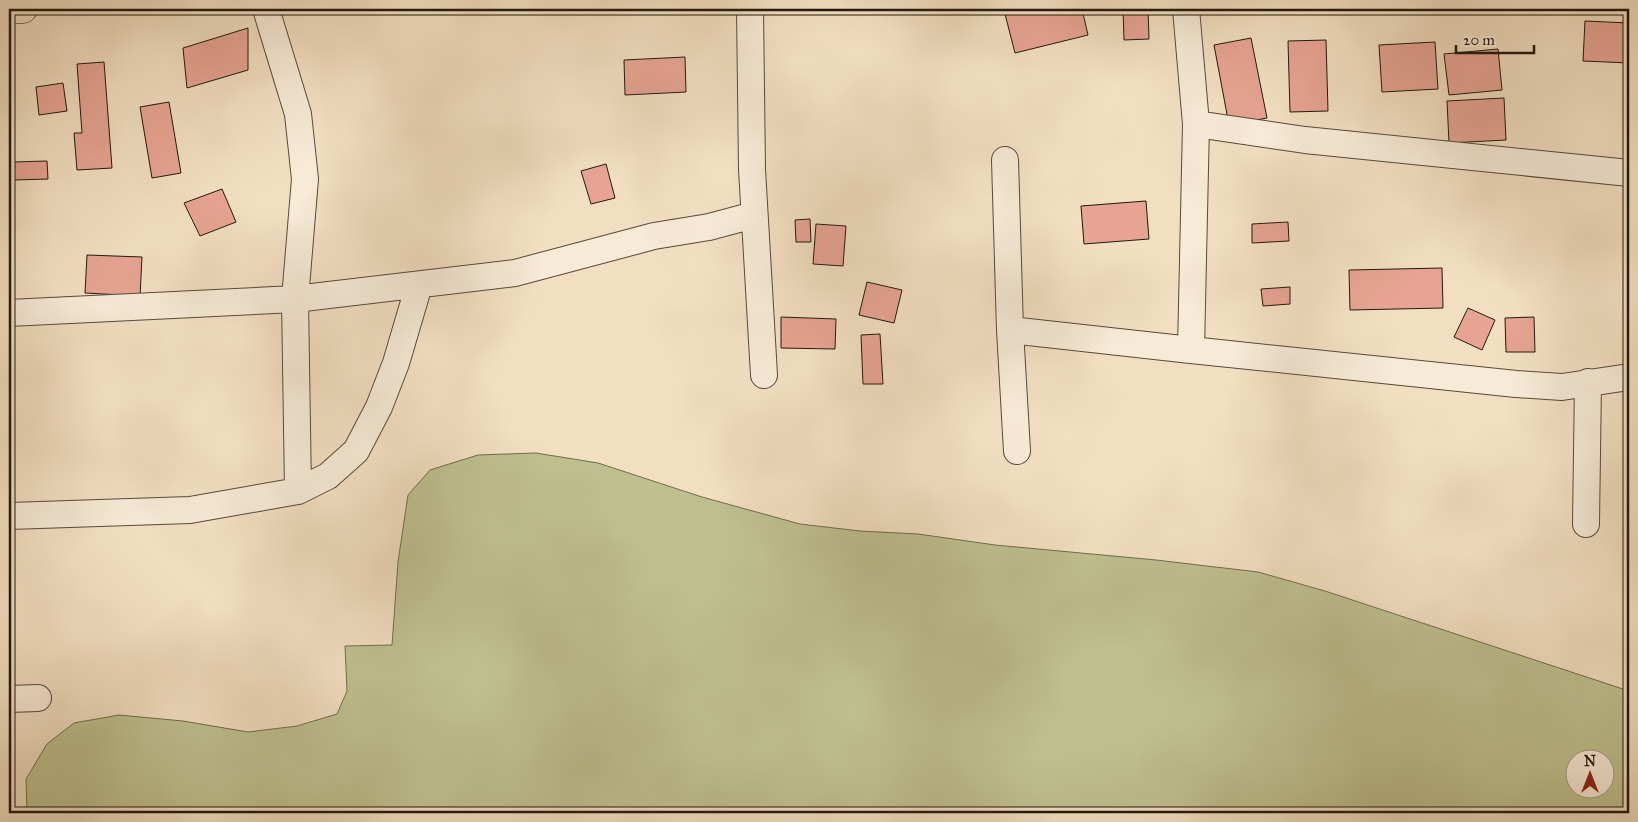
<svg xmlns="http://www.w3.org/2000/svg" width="1638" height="822" font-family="'IM FELL Great Primer',serif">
<rect width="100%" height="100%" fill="#f2dfc2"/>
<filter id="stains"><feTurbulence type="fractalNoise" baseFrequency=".004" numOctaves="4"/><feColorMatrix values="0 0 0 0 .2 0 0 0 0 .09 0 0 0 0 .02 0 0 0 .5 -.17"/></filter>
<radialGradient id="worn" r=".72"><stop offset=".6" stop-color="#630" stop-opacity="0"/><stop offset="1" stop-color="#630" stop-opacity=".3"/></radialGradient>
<path fill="#bfc090" stroke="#706c4e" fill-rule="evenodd" d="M536,453L598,463L702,497L800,524L860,531L918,534L995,545L1156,560L1258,572L1325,591L1629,691V813H27L26,779L47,744L74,723L119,715L183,721L248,732L297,726L337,714L347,691L345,646L392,645L398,562L408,495L430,470L478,455ZM1576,760H1606V790H1576Z"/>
<path fill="#e7a494" stroke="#22190d" d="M1027,9H1082L1088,35L1015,53L1005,14Z
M1123,9H1148L1149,39L1124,40Z
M1585,21L1629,23V63L1583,61Z
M248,28V70L187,88L183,48Z
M1251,38L1267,118L1229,125L1214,45Z
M1326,40L1328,111L1290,112L1288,41Z
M1435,42L1438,89L1382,92L1379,45Z
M1498,49L1502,90L1449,95L1444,54Z
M685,57L686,92L625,95L624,60Z
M104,62L112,168L77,170L74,133H82L77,64Z
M63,83L67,111L39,115L36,87Z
M1504,98L1506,140L1449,143L1447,101Z
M169,102L181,173L152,178L140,107Z
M47,161L48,179L13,180V162Z
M606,164L615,198L591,204L581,171Z
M222,189L236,222L200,236L184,203Z
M1146,201L1149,239L1084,244L1081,206Z
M810,219L811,242H796L795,220Z
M1288,222L1289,241L1252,243V224Z
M816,224L846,226L843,266L813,264Z
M87,255L142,257L140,296L85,293Z
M1442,268L1443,308L1350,310L1349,270Z
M867,282L902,290L894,323L859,315Z
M1290,287V304L1263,306L1261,289Z
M1468,308L1495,320L1482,350L1454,337Z
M781,317L836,319L835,349L781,348Z
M1534,317L1535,352H1506L1505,318Z
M880,334L883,384H863L861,335Z"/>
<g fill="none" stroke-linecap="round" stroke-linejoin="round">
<g stroke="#564a3a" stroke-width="28">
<path id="minor" d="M266,9L298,114L305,179L295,299L298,491
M750,9L752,169L764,375
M1186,9L1196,124L1191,350
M1196,124L1305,140L1629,173
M1005,160L1010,330L1017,451
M9,313L295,299L515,273L654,236L709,227L754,215
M1010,330L1191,350L1516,384L1562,387L1629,377
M9,516L190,510L298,491L328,476L356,451L379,407L396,363L419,285
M1586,524L1588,382
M9,699L38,698"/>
</g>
<g stroke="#22190d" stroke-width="29">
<path id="major" d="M9,10L23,9"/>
</g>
<use href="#minor" stroke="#f7ead7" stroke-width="26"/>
<use href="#major" stroke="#f2dfc2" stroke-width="28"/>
</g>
<rect width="1638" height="822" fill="none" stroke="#f2dfc2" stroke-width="30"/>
<rect x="10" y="10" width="1618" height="802" fill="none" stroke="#22190d" stroke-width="2.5"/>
<rect x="15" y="15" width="1608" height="792" fill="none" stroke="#22190d"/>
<g transform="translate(1590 774)"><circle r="24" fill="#f7ead7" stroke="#a29686"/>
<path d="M0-4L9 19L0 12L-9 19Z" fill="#8f2418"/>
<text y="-8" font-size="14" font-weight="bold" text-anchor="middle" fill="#22190d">N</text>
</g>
<path d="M1456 45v8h78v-8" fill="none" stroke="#22190d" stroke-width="2.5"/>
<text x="1463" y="45" font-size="15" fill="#22190d" stroke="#f7ead7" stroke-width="4" paint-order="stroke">20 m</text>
<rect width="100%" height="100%" filter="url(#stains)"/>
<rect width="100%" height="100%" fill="url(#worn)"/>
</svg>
